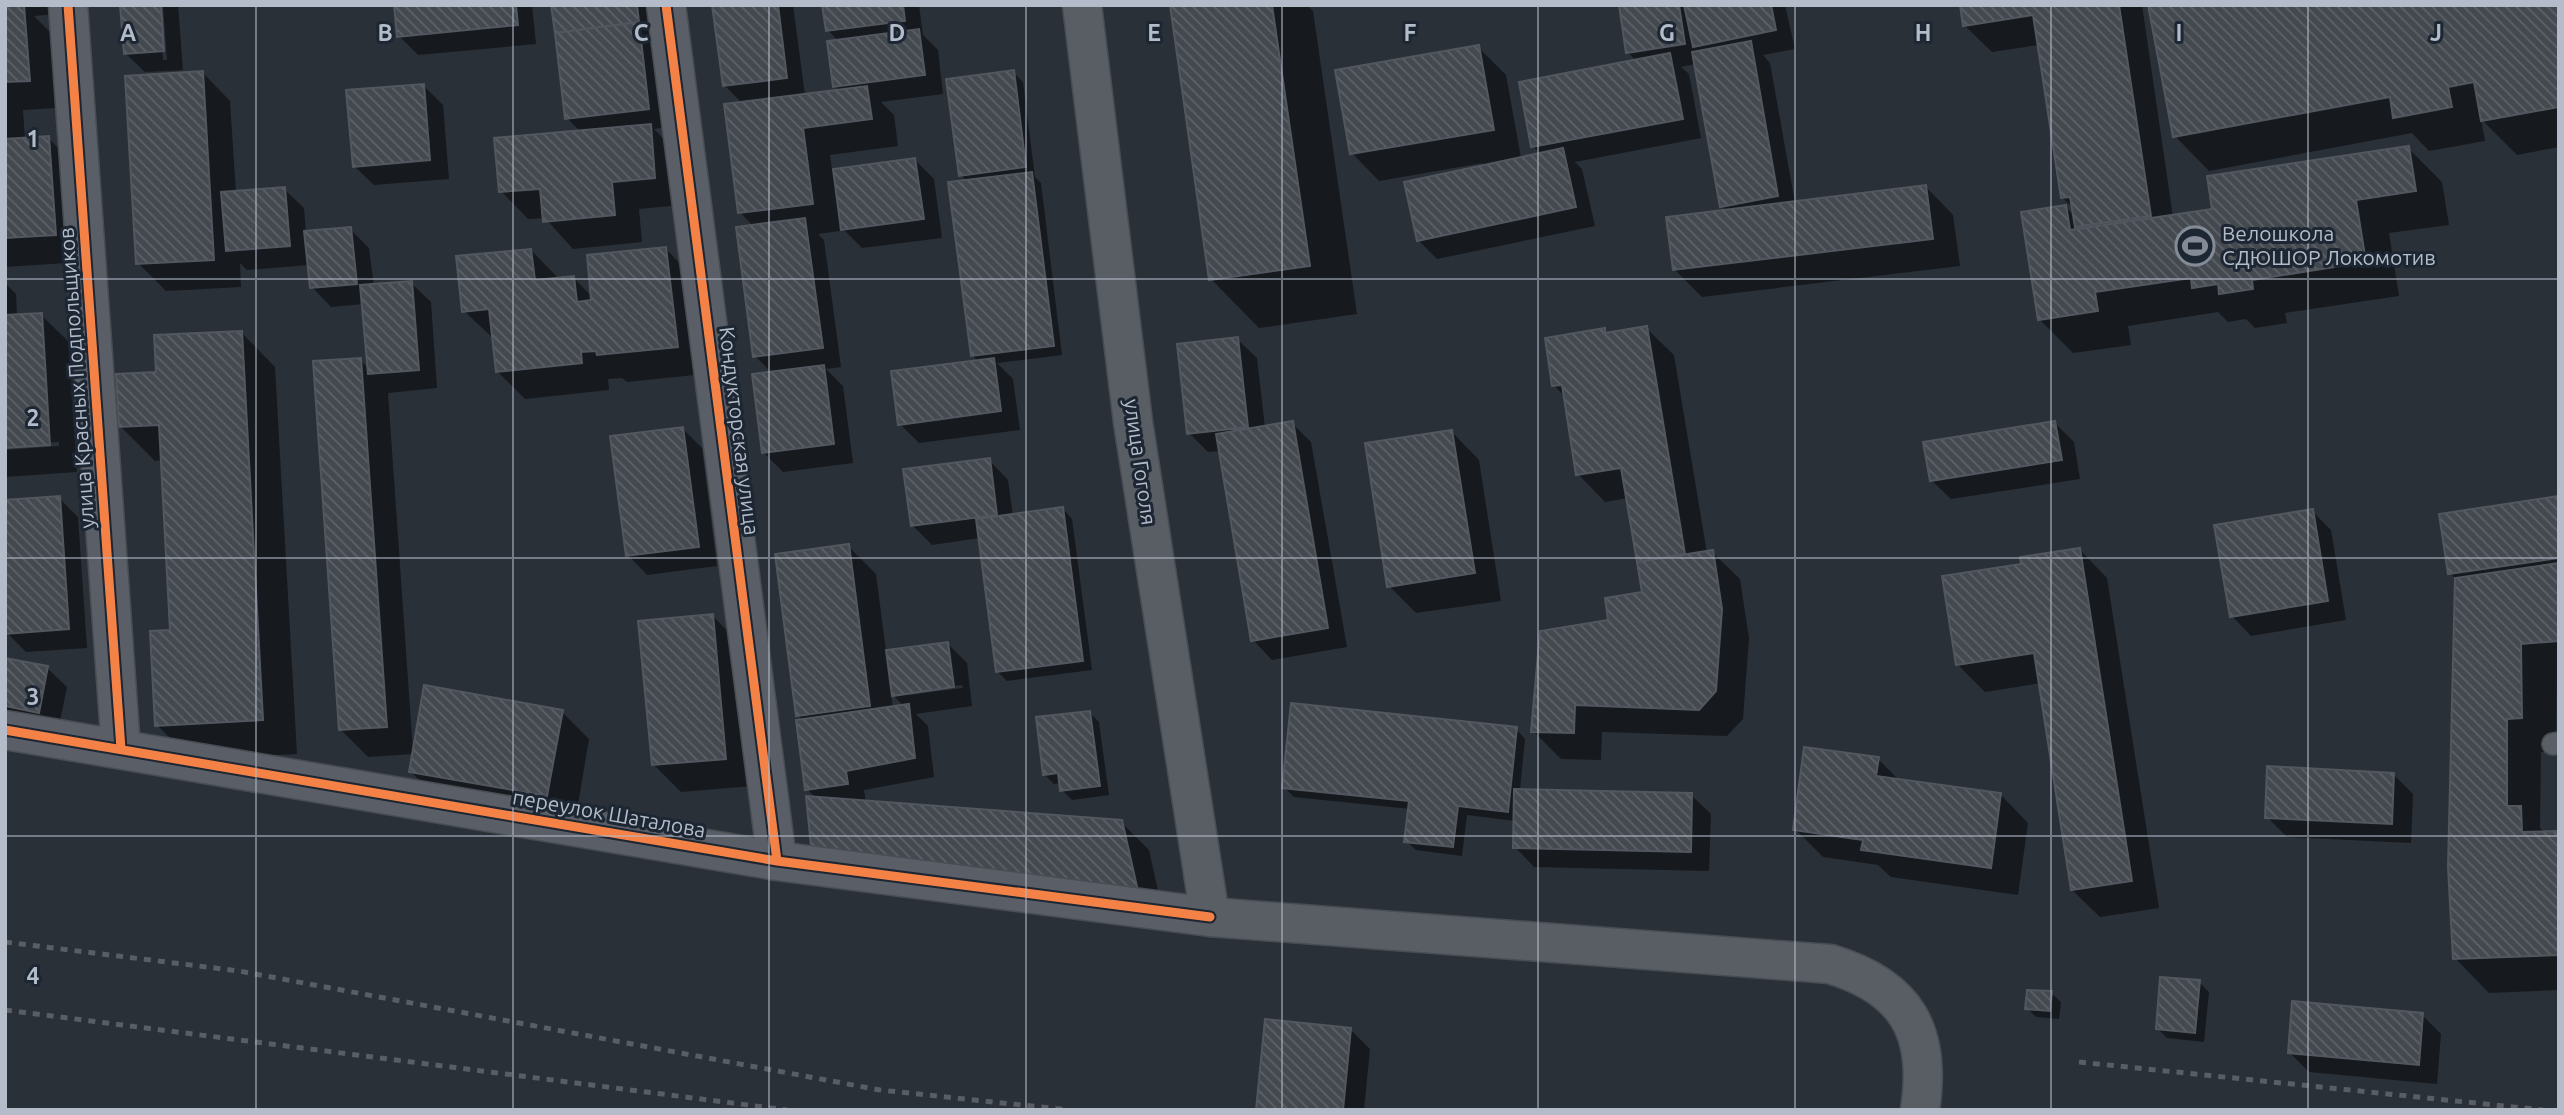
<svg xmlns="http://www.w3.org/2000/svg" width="2564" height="1115" font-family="Ubuntu,sans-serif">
<defs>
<pattern id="building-back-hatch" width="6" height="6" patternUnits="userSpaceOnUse" patternTransform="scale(1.75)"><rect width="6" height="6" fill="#444950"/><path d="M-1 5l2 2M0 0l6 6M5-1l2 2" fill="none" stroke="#5d6168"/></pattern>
</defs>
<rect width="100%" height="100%" fill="#2a3038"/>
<path fill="#0007" fill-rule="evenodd" d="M5,5H57V14L34,16L51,33L57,108L23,110L25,139L48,138L76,165L82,262L5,267Z
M159,5L163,60H167L163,5H178L183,70L145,72L125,53Z
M396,5H532L536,44L418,55L399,36Z
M553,5H653L668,127L654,129L678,154L682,205L639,209L642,242L573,249L545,218L528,219L501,191L581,132L567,118Z
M714,5H793L805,95L840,91L835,86L839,42L828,30L824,5H919L923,35L938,50L943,94L881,102L894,115L898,146L830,155L832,170L915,160L934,179L942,238L862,248L839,225L840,231L818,234L824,240L841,367L826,369L843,386L853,463L783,472L764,453L772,373L755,356L754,227L740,212L743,104L724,85Z
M1171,5H1307L1313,11L1357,314L1259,328L1211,279Z
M1621,5H1785L1795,49L1763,55L1770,63L1795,203L1926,187L1953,215L1960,266L1702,297L1675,270L1727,212L1722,206L1696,64L1681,67L1689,74L1701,138L1575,162L1582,169L1595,226L1437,259L1418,240L1483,163L1379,181L1352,153L1478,47L1506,75L1521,158L1540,154L1533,146L1636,61L1628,52Z
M1962,5H2142L2173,217L2214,211L2408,148L2442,182L2449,225L2389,233L2399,296L2285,313L2287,323L2255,328L2246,319L2228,322L2218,312L2128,326L2131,345L2073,353L2039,319L2065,207L2075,216L2074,209L2062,197L2039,45L1992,52L1964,25Z
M2559,5V147L2517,155L2481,119L2485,141L2429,151L2412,133L2209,171L2175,136Z
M1013,72L1023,82L1035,177L1041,183L1062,355L997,363L1013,379L1020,430L919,443L900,424L979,362L973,356L967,181L961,175Z
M203,73L230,101L236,193L284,189L304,208L306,233L350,229L369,248L374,286L411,283L431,302L437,388L388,393L413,751L562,712L589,739L575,823L439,799L411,772L414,754L368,757L340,729L360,360L369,369L363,304L331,307L312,287L309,265L247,270L240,263L241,287L166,291L138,263Z
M424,86L443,105L449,179L374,185L354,166Z
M666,249L693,277L704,374L627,382L622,378L608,379L609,390L525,399L497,371L494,339L464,311L531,250L558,278H574L593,298Z
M5,283L16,294L17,316L41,315L69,342L77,472L5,477V450L59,446V442L5,446Z
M1646,328L1674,355L1707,553L1712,552L1740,579L1749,638L1743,719L1727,736L1602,732L1601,760L1561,759L1533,731L1610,621L1644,593L1628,498L1605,502L1578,474L1565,397L1554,385L1604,330L1608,334Z
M241,332L275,367L297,754L191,759L157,725L172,631L163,460L155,461L121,427Z
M1237,339L1257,358L1265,428L1292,423L1311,442L1347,647L1272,660L1253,640L1221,451L1208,452L1189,433Z
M2055,423L2074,442L2080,479L1951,499L1931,480Z
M683,429L702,448L717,566L647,575L628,555Z
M1452,432L1479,460L1501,601L1416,613L1389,586Z
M989,460L1008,480L1013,516L1063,509L1072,519L1092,670L1007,681L997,671L980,538L932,545L912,525Z
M59,498L78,517L87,648L26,652L7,633Z
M2559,498L2556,752H2541L2540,828L2546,833H2559V990L2489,993L2455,958L2457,580L2450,573Z
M2312,511L2331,530L2346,620L2251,636L2232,616Z
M848,546L876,574L886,651L948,644L967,663L972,706L916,714L928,726L934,777L864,790L866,803L1121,822L1149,850L1164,918L817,799L807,789L804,721L798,715ZM962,685L963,688L907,695V692ZM891,693L905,707L893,708Z
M2080,550L2107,578L2159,908L2100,917L2072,890L2041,683L1985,692L1957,664L2023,566Z
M713,616L740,644L753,786L681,792L653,764Z
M5,660L47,668L67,687L58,731L5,721Z
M1090,713L1099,722L1109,795L1072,800L1062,790L1061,783L1054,784L1045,775Z
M1516,729L1525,739L1520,790L1691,795L1711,814L1709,871L1534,867L1515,847V821L1467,815L1462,856L1416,850L1406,841L1410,809L1294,797L1284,787Z
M1878,759L1900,781L2001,795L2028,823L2018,895L1891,877L1878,865L1823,857L1795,829Z
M2393,774L2413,794L2411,843L2287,837L2267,817Z
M2199,982L2209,992L2204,1042L2167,1038L2158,1029Z
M2051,993L2061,1002L2059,1019L2036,1017L2027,1008Z
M2422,1015L2441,1034L2437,1084L2309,1072L2290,1053Z
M1350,1029L1370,1049L1364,1110H1258Z"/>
<path fill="url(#building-back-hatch)" stroke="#52575f" stroke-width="2" d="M5,5H24L30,81L5,82Z
M120,5H161L164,51L124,54Z
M394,5H516L518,25L397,37Z
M551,5H637L639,22L555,33Z
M712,5H778L787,78L723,86Z
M822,5H903L905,21L826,31Z
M1170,5H1272L1310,266L1209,280Z
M1619,5H1679L1685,44L1626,53Z
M1684,5H1771L1776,30L1693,47Z
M1960,5H2119L2151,216L2075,227L2070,197L2061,198L2033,15L1963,26Z
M2148,5H2559V107L2481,121L2474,82L2448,87L2452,107L2393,118L2390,97L2173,137Z
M639,22L649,109L565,119L555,33Z
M919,29L925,75L833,87L827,41Z
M1751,41L1778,196L1720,207L1692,52Z
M1479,45L1494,130L1350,154L1335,70Z
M1670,53L1683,119L1531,147L1519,82Z
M1014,70L1026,167L959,176L946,79Z
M203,71L214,260L136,264L125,76Z
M424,84L430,160L353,167L346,90Z
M867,86L872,119L803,128L813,204L738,213L724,104Z
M651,124L655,178L612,182L615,215L543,222L540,189L499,192L494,138Z
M49,136L56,235L5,238V139Z
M2409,146L2416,191L2356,200L2366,262L2252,280L2253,289L2219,294L2218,284L2192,288L2191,278L2095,292L2098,311L2038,320L2021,212L2066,205L2070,230L2212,209L2207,176Z
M1563,148L1576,207L1417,241L1404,182Z
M915,158L924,219L841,230L833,169Z
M1032,172L1054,346L971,356L948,182Z
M1926,185L1933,239L1673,270L1666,217Z
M285,187L290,246L226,251L221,192Z
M805,218L823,348L753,357L736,227Z
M351,227L357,284L310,288L304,231Z
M666,247L678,347L597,355L596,351L581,352L582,363L496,372L489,309L462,312L456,256L531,249L535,280L574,276L577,302L591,300L587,255Z
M412,281L419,370L368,374L360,285Z
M42,313L50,445L5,448V315Z
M1647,326L1685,554L1637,562L1621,468L1576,475L1562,385L1552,386L1545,338L1605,328V333Z
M242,331L263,720L155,726L150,631L170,630L159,425L119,427L116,374L156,372L154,335Z
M1238,337L1248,427L1187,434L1177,344Z
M361,358L387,727L339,730L313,361Z
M994,358L1001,411L898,425L891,371Z
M824,365L834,444L762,453L752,374Z
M1293,421L1328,628L1251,641L1216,434Z
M2055,421L2062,460L1930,481L1923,442Z
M683,427L699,547L626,556L610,436Z
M1452,430L1475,573L1387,587L1365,443Z
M990,458L997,515L911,526L903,469Z
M60,496L69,629L5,634V500Z
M2559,496V558L2448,574L2439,514Z
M1063,507L1083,661L996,672L976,519Z
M2313,509L2328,601L2230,617L2214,525Z
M849,544L870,706L796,716L775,554Z
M2080,548L2132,881L2071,890L2034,653L1956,665L1942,576L2021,564L2020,557Z
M1713,550L1722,609L1716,691L1699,710L1575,705L1574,733L1531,732L1540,631L1608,620L1605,598L1642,592L1637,562Z
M2559,563V641L2521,644L2522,718L2507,719V806H2521L2522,832L2559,831V955L2453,959L2448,867L2455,578Z
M713,614L726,759L652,765L638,621Z
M948,642L954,687L892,696L886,650Z
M5,658L48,666L39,713L5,706Z
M424,685L563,710L547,796L409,772Z
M1291,703L1517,727L1508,812L1458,806L1453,847L1404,842L1409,801L1282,788Z
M909,704L915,758L846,771L848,784L805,790L796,720Z
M1090,711L1100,786L1060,791L1058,773L1043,775L1036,717Z
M1804,747L1879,757L1876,776L2001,793L1991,868L1861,850L1863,840L1793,830Z
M2267,766L2394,773L2392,824L2265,818Z
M1514,789L1692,793L1691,852L1513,848Z
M806,796L1122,820L1138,891L812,856Z
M2160,977L2200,980L2195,1033L2156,1029Z
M2027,990L2052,991L2050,1011L2025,1009Z
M2292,1001L2423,1013L2419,1065L2288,1053Z
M1265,1019L1351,1028L1343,1110H1256Z"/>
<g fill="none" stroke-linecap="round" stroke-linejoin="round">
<g stroke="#484c53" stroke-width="24">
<path id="lane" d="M2553,744L2559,743"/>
</g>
<g stroke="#484c53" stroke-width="41">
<path id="street" d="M68,5L121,749
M666,5L777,861
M5,730L777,861L1210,917"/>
</g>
<g stroke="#484c53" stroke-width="41">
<path id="secondary" d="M1082,5L1133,422L1210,917L1830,964C1907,987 1932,1032 1920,1110"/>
</g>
<use href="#lane" stroke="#5a5e66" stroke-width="21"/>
<use href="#street" stroke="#5a5e66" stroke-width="38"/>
<use href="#secondary" stroke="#595d64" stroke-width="38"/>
<path stroke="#595d64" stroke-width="5" stroke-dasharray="7 7" stroke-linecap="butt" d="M5,942L239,971L880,1090L1069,1110
M5,1010L787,1110
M2079,1062L2543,1110"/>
<g stroke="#1d2633" stroke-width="13">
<path id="cycleway" d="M68,5L121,749
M666,5L777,861
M5,730L777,861L1210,917"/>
</g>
<use href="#cycleway" stroke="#f48246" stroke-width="9"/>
</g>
<path fill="none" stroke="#b4bcc9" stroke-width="2" stroke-opacity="0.55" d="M256,5V1110M513,5V1110M769,5V1110M1026,5V1110M1282,5V1110M1538,5V1110M1795,5V1110M2051,5V1110M2308,5V1110M5,279H2559M5,558H2559M5,836H2559"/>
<defs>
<g id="stadium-ring" transform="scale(2.0125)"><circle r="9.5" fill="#1d2633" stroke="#848b96" stroke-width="1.5"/><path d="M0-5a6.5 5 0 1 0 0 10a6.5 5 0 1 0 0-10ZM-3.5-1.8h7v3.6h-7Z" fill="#848b96"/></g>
</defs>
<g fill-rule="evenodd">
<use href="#stadium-ring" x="2195" y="246"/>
</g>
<g text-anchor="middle" stroke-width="6" stroke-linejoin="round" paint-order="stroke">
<g font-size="21" fill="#b4bcc9" stroke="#1d2633" text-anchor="start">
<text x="2222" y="241">Велошкола<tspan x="2222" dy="24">СДЮШОР Локомотив</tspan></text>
</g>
<g font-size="21" fill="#b4bcc9" stroke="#1d2633">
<text transform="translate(77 378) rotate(-94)" y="7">улица Красных Подпольщиков</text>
<text transform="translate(739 431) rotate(83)" y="7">Кондукторская улица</text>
<text transform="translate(1140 462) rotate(82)" y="7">улица Гоголя</text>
<text transform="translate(609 814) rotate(10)" y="7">переулок Шаталова</text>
</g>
</g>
<g font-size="23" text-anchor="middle" font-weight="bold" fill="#b4bcc9" stroke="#1d2633" stroke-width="6" stroke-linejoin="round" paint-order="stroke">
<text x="128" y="41">A</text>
<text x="385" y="41">B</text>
<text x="641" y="41">C</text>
<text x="897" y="41">D</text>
<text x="1154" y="41">E</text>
<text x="1410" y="41">F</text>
<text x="1667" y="41">G</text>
<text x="1923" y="41">H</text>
<text x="2179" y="41">I</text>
<text x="2436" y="41">J</text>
<text x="33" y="147">1</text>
<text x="33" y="426">2</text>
<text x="33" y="705">3</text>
<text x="33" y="984">4</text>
</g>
<rect width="2564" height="1115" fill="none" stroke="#b4bcc9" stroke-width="14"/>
</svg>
